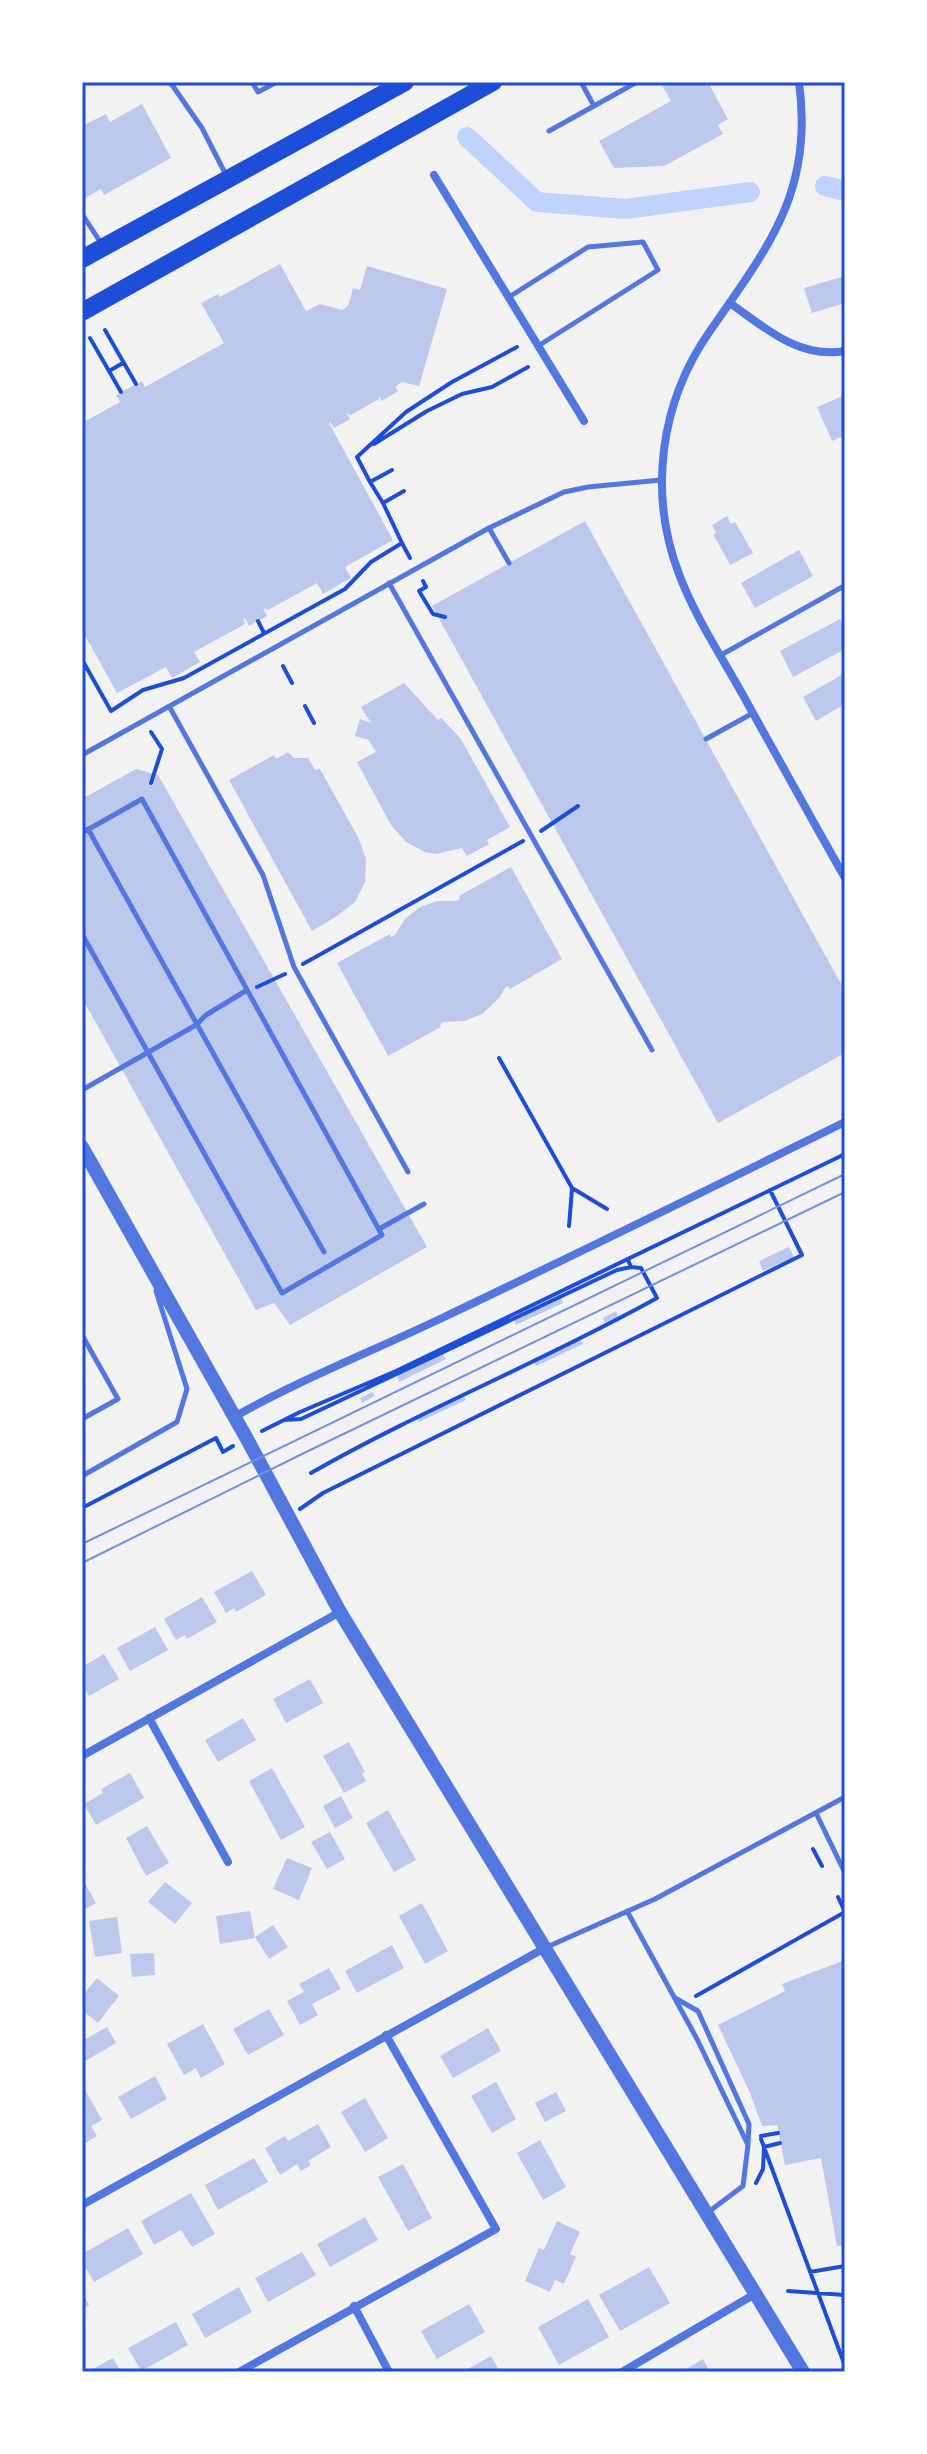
<svg xmlns="http://www.w3.org/2000/svg" width="927" height="2454" font-family="Roboto,sans-serif">
<rect width="100%" height="100%" fill="#f2f2f2"/>
<g fill="none" stroke-linecap="round" stroke-linejoin="round">
<path stroke="#bfd3fe" stroke-width="20" d="M467,137L537,202L626,209L750,192
M825,186L845,191"/>
</g>
<path fill="#bdc9ec" d="M672,82H708L728,119L718,125L723,134L664,166L614,168L599,141L671,101L663,87Z
M142,104L171,158L104,195L101,189L82,200V126L106,114L110,122Z
M280,264L306,311L320,304L342,310L348,306L353,288L360,290L367,266L447,289L419,386L402,382L395,387L398,391L382,401L379,396V399L351,415L346,413L350,419L334,428L330,422L329,423L393,540L345,567L351,578L323,594L317,583L268,610L263,608L267,616L249,626L245,618L243,619L245,624L194,652L200,662L172,678L166,667L117,693L82,630V423L120,402L116,395L142,381L145,387L224,343L201,303L218,294L220,297Z
M845,276V303L812,313L804,288Z
M845,395V435L832,441L817,407Z
M727,516L731,524L735,522L753,553L730,565L713,534L716,533L712,525Z
M585,521L845,991V1053L718,1123L432,606Z
M799,550L813,576L755,608L741,583Z
M840,619L845,629V649L793,677L780,651Z
M845,673V704L816,721L803,697Z
M404,683L438,720L441,718L461,739L510,827L487,840L489,844L467,856L462,848L436,854L425,852L406,842L391,825L357,762L376,752L369,740L355,736L360,719L371,723L361,707Z
M288,752L294,758H308L315,770L320,769L358,837L366,859L365,882L355,902L337,916L312,931L229,780L274,755L276,759Z
M136,769L158,775L427,1247L290,1325L274,1303L256,1310L82,998V799Z
M511,867L562,959L510,989L508,986L505,988L499,998L482,1014L464,1021L443,1022L440,1024L441,1027L388,1056L337,963L390,934L391,937L395,935L405,919L420,907L437,901H456L460,899L459,896Z
M789,1247L794,1257L763,1271L759,1261Z
M560,1296L563,1303L516,1325L514,1319Z
M616,1311L618,1317L605,1323L603,1318Z
M580,1338L583,1344L536,1366L533,1360Z
M443,1353L446,1359L399,1382L397,1375Z
M372,1392L375,1396L362,1403L360,1398Z
M463,1394L466,1400L419,1422L416,1416Z
M252,1571L266,1595L236,1612L234,1608L226,1613L214,1592Z
M202,1597L217,1622L187,1639L185,1635L176,1640L164,1619Z
M155,1627L168,1650L130,1671L117,1648Z
M104,1654L119,1679L89,1696L82,1683V1667Z
M310,1679L323,1703L286,1723L273,1699Z
M243,1718L256,1740L218,1762L205,1740Z
M349,1742L365,1772L362,1773L366,1781L344,1793L323,1756Z
M272,1768L305,1827L281,1840L249,1781Z
M130,1773L144,1798L96,1825L84,1804L103,1793L101,1789Z
M341,1796L353,1818L335,1828L323,1806Z
M388,1810L416,1860L394,1872L366,1823Z
M147,1826L169,1863L146,1876L126,1838Z
M330,1832L345,1859L327,1869L311,1842Z
M287,1858L312,1868L299,1900L273,1889Z
M82,1878L96,1903L82,1911Z
M165,1882L192,1903L175,1924L148,1902Z
M422,1903L448,1951L425,1964L399,1916Z
M250,1911L255,1938L220,1944L216,1916Z
M117,1917L122,1953L95,1957L89,1921Z
M273,1925L288,1947L269,1959L255,1937Z
M392,1945L404,1968L357,1993L345,1971Z
M154,1953L155,1975L132,1977L130,1954Z
M845,1960V2245L837,2246L821,2158L785,2165L777,2125L762,2126L750,2093L718,2025L785,1991L782,1984Z
M329,1968L341,1989L312,2004L318,2015L300,2025L287,2001L304,1992L299,1984Z
M97,1978L119,1996L98,2023L82,2010V1996Z
M269,2009L284,2035L248,2055L233,2029Z
M203,2024L225,2064L201,2078L196,2068L184,2075L167,2044Z
M107,2027L116,2043L82,2063V2041Z
M488,2028L501,2051L453,2078L440,2056Z
M155,2076L167,2099L131,2119L118,2097Z
M496,2082L516,2119L492,2133L471,2096Z
M84,2088L102,2120L91,2126L97,2136L82,2145V2089Z
M556,2092L566,2111L545,2122L535,2103Z
M365,2098L388,2138L365,2152L341,2112Z
M318,2124L331,2147L308,2161L311,2165L301,2171L297,2164L280,2175L265,2148L285,2136L288,2141Z
M540,2140L566,2187L543,2200L517,2153Z
M254,2158L268,2182L218,2210L205,2185Z
M403,2164L432,2218L408,2231L378,2177Z
M191,2193L215,2234L192,2247L181,2230L154,2245L141,2221Z
M365,2217L378,2240L330,2267L317,2244Z
M557,2221L580,2232L570,2254L576,2257L564,2284L555,2280L550,2292L525,2281L539,2248L544,2250Z
M128,2228L143,2254L94,2282L82,2261V2254Z
M302,2252L316,2275L268,2302L255,2278Z
M649,2267L670,2303L620,2331L599,2295Z
M239,2287L252,2312L205,2338L192,2314Z
M82,2291L89,2305L82,2309Z
M588,2299L609,2337L559,2365L538,2327Z
M469,2304L485,2332L437,2359L421,2331Z
M176,2322L188,2345L141,2371L128,2348Z
M491,2356L500,2372H470L468,2369Z
M113,2358L121,2372H87Z
M703,2359L710,2372H681Z"/>
<g fill="none" stroke-linecap="round" stroke-linejoin="round">
<path stroke="#1d4ed8" stroke-width="4" d="M105,330L136,384
M90,338L109,371L123,363
M109,371L121,392
M374,444L427,411L462,394L492,387L528,367
M370,482L357,457L406,412L452,382L517,347
M383,503L370,482L392,470
M402,543L383,503L404,491
M423,581L426,587L419,591L433,614L445,617
M258,621L264,633
M84,663L111,711L143,690L184,678L345,589L371,562L402,543L410,558
M283,666L292,683
M305,706L314,723
M151,732L162,749L151,783
M541,831L578,806
M303,964L523,841
M257,987L285,974
M499,1058L572,1188L607,1209
M569,1226L572,1189
M284,1420L301,1419L617,1270L631,1267
M262,1431L300,1412L396,1371L845,1154
M311,1473C423,1409 544,1361 657,1298L641,1268L631,1267L628,1260
M82,1508L216,1438L223,1452L233,1446
M300,1509L323,1493L802,1255L770,1190
M813,1849L822,1866
M696,1996L845,1912L838,1897
M761,2136L778,2133
M761,2139L845,2366
M756,2183L763,2169L764,2147L780,2143
M810,2272L845,2266
M788,2291L845,2295"/>
<path stroke="#5277de" stroke-width="5" d="M170,82L202,128L226,175
M252,82L258,92L277,82
M581,82L594,106L637,82
M549,131L594,106
M82,214L101,243
M509,297L588,247L643,242L658,270L538,346
M489,528L509,563
M389,583L652,1050
M721,655L844,586
M169,706L263,875L294,967L408,1172
M706,739L753,713
M82,755L489,528L564,492L588,487L661,480
M88,829L324,1252
M82,833L142,799L382,1235L282,1293L82,934
M82,1090L196,1025L206,1015L247,990
M379,1229L424,1204
M82,1335L118,1399L82,1419
M82,1476L177,1422L187,1389L156,1291
M816,1813L845,1873
M627,1911L697,2039L748,2145L743,2186L707,2213
M547,1947L655,1899L845,1797
M675,1998L698,2011L749,2124L748,2144"/>
<path stroke="#5277de" stroke-width="8" d="M799,82C814,192 768,247 710,331C660,402 648,493 679,574C695,617 722,657 744,697C778,758 811,818 845,878
M434,175L584,421
M730,303C765,328 799,359 845,351
M234,1417C301,1379 373,1351 442,1318C577,1254 711,1188 845,1122
M149,1718L228,1862
M82,1756L340,1612
M82,2205L543,1949
M354,2306L389,2372
M239,2372L496,2229L386,2035
M622,2372L755,2294"/>
<path stroke="#5277de" stroke-width="14" d="M82,1147L247,1439L340,1612L803,2372"/>
<path stroke="#1d4ed8" stroke-width="18" d="M82,259L405,82
M82,312L493,82"/>
<path stroke="#7290e2" stroke-width="2" d="M82,1544L845,1174
M82,1563L300,1455L845,1192"/>
</g>
<rect width="927" height="2454" fill="none" stroke="#ffffff" stroke-width="168"/>
<rect x="84" y="84" width="759" height="2286" fill="none" stroke="#1d4ed8" stroke-width="3"/>
</svg>
